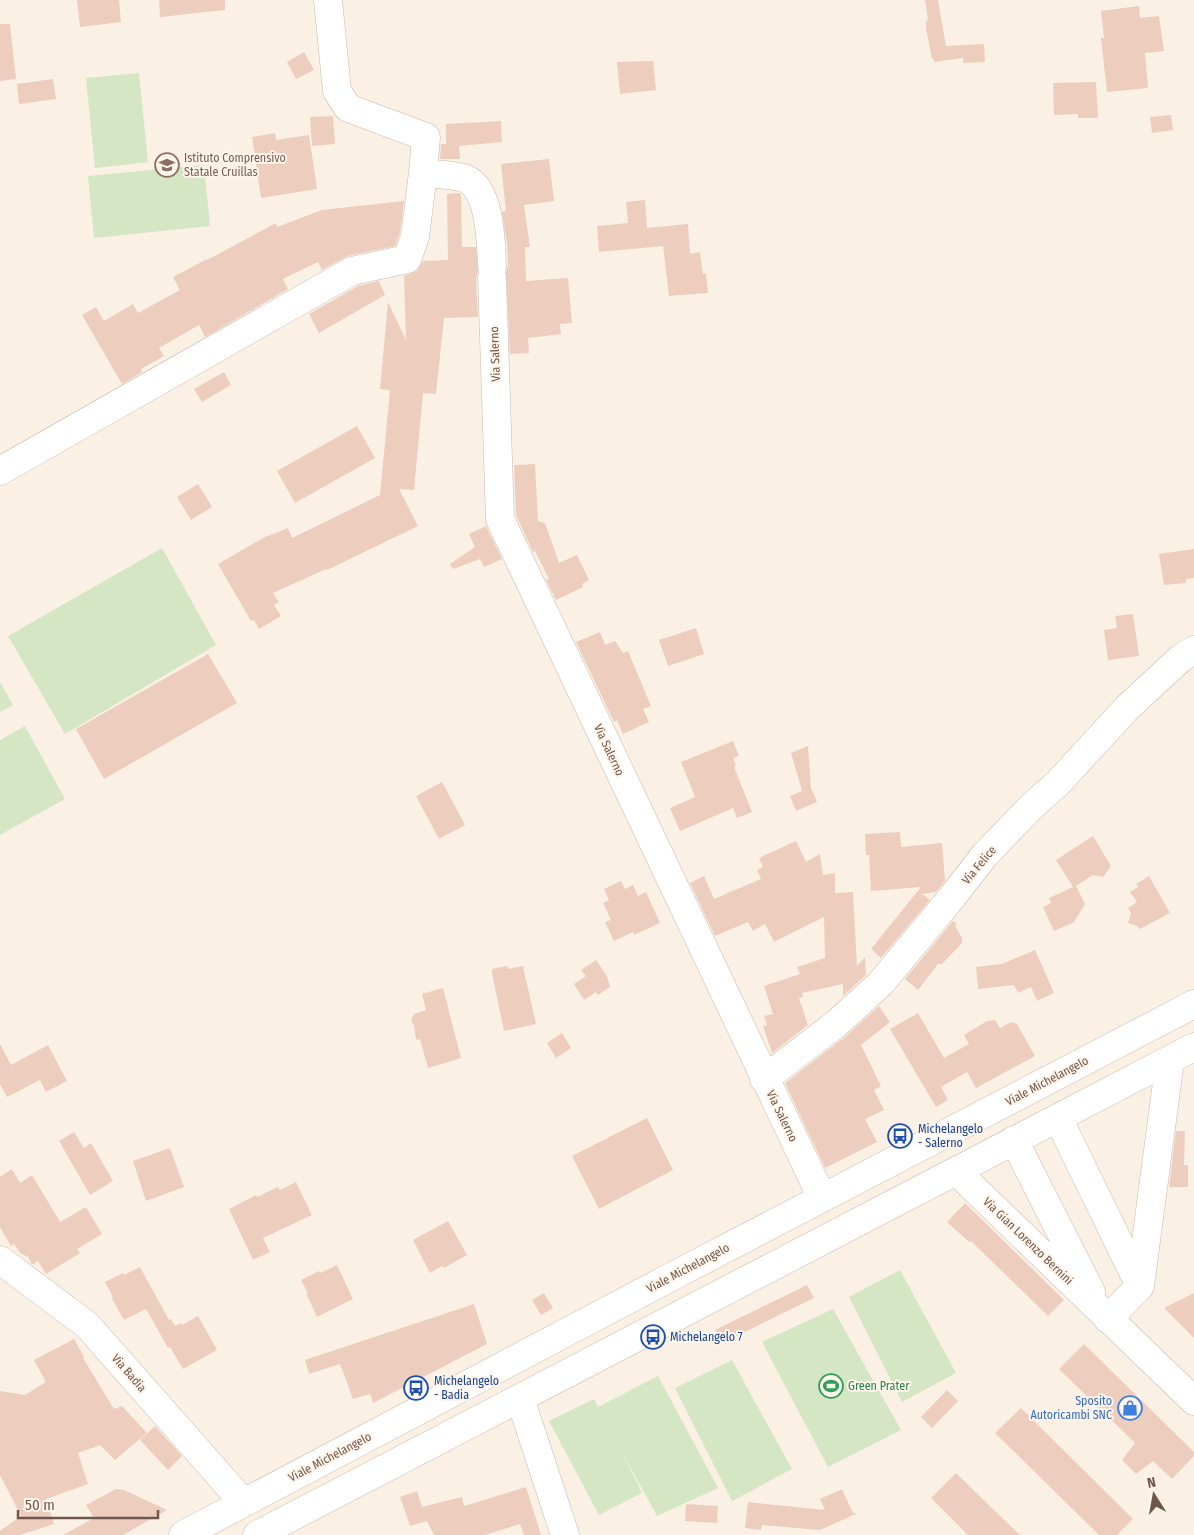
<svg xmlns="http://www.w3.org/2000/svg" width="1194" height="1535" font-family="'Fira Sans Condensed',sans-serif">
<rect width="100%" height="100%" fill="#faf0e4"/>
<path fill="#d4e6c4" d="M139,73L148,162L95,168L86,78Z
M204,165L210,226L94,238L88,176Z
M162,548L216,645L65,734L8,636Z
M0,682L13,705L0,712Z
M25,726L65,799L0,835V740Z
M900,1270L956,1373L902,1402L849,1297Z
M833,1309L901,1430L828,1467L762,1342Z
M732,1360L792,1469L732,1501L675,1388Z
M658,1376L718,1488L657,1516L622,1452L642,1493L599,1515L549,1421L594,1399L598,1407Z"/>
<path fill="#edcebe" d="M77,0H119L121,22L80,27Z
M159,0H225V10L160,17Z
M925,0H938L946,46L984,44L985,62L963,63V58L934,62L933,58L932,59L926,29V21L928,20Z
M1139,6L1140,18L1159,16L1164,51L1145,53L1148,88L1107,92L1101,38H1104L1101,11Z
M0,24H10L16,79L0,81Z
M304,52L314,70L296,79L287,62Z
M653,61L656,90L620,94L617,62Z
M53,79L56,99L19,104L17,84Z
M1096,82L1098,118H1078V114L1054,115L1053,83Z
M1171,115L1173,130L1152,133L1150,117Z
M333,116L335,144L312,146L310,117Z
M501,121L502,142L459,146L460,159H440L441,144H446V124Z
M275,133L276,140L309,135L317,189L261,198L252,137Z
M549,159L554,201L524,205L530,247H525L526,281L568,278L572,323L560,324L561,334L528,338L529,353L510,354L506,272L508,265L507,244L502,212L506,211L501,164Z
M459,193L461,195L462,247H476L478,271L476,278L478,317L444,318L436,394L423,393L414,490L399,489L418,526L327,570L326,569L273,593L279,602L274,605L281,616L259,629L254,620L251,621L218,564L263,538L288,528L292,538L380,495L390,390L380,389L388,302L406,340L404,276L417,271L423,261L448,260L447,194Z
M645,200L647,228L688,224L690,254L700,252L703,274L706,273L708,293L669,296L663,246L599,252L597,226L628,223L626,202Z
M404,201L400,233L395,246L348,256L322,270L318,262L283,279L288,289L205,337L199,325L159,348L164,356L141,369L142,372L122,384L82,315L96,307L104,321L133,304L138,313L180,290L173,277L207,259V260L276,223L277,227L322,210Z
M379,281L385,295L319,333L309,314L358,286Z
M224,372L231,385L202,402L194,389Z
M357,426L375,458L295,503L277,471Z
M535,464L538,521L545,523L559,563L577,555L589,580L582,584L583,587L556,600L546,580L549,579L535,551L533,552L516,515L514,465Z
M198,484L212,507L191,520L177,497Z
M486,526L502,559L484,567L480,559L453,569L450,564L475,547L469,534Z
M1194,549V578L1186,579V583L1164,585L1159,554Z
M1133,614L1139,656L1108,660L1104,630L1117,628L1115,616Z
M696,628L704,654L668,666L659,640Z
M600,632L605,645L615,641L623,653L628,651L651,706L643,709L649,722L623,734L617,720L614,722L576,642Z
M208,654L237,703L104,779L76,729Z
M733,741L739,756L733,758L736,766L734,767L752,812L737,818L733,808L680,831L670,808L695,797L681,762Z
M808,746L811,788L817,802L796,811L790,796L802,791L791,753Z
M442,782L465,825L439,839L416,796Z
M900,832L901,847L942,843L945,881L936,892L922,894L930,900L881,958L871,949L921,887L871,891L869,855H866L865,834Z
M1093,836L1111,866L1103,877L1093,875L1076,886L1085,904L1074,922L1054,931L1043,907L1051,903L1049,898L1073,887L1056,860Z
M796,841L806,862L820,854L823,875L835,873V893L853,892L857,966L865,957L866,975L843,996V984L802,993L803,997L799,998L808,1025L772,1053L763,1026L767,1025L764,1016L773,1014L764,986L800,974L797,967L825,958L824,917L774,942L765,924L753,931L748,922L715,936L690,883L704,876L714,899L761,879L757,870L763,867L759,858Z
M1149,876L1170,913L1140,929L1137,926L1128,923L1131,913L1128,908L1137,902L1130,892L1138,887L1136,884Z
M621,881L625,889L633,885L638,896L646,892L660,923L634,935L633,932L614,941L605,922L611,920L603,903L609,900L604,889Z
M953,921L957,924L955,926L962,938V943L942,964H938L918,990L905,979Z
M1035,950L1054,993L1037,1001L1031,987L1018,993L1014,985L978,989L976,967L1002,964Z
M596,960L607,976L610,987L598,995L596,992L584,1000L574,984L586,976L581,970Z
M507,966L508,969L523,966L536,1024L504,1031L492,973V969Z
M443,988L461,1058L428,1068L420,1039L416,1040L414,1025L411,1021L414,1014L426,1010L422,994Z
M879,1006L890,1022L861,1045L881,1086L874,1090L884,1110L865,1119L877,1142L825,1168L785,1083L846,1036Z
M918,1013L944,1058L969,1044L964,1035L987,1021L995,1020L1000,1028L1011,1022L1017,1024L1035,1056L976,1088L967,1072L941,1087L948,1100L936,1107L890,1029Z
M562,1033L571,1048L556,1058L547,1043Z
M0,1044L11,1065L48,1045L67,1081L46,1092L40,1080L7,1097L0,1084Z
M647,1118L673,1170L599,1209L572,1156Z
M1176,1131H1185L1184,1165H1188V1187H1169Z
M74,1132L84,1148L91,1143L113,1181L90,1195L59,1141Z
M170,1148L184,1187L146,1201L133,1161Z
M12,1169L20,1183L32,1175L60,1222L86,1207L102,1234L77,1249L80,1253L46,1274L38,1261L32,1265L28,1257L20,1253L14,1244L11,1246L0,1227V1177Z
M296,1182L312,1215L263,1238L270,1252L253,1260L229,1209L256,1195L257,1197L278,1187L280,1190Z
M965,1203L1064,1300L1048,1316L971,1241L969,1242L947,1222Z
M448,1221L467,1255L444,1268L442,1266L430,1273L413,1240Z
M337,1265L353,1299L317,1317L306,1293H308L301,1280L319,1271L320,1273Z
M140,1267L169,1320L171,1319L175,1326L181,1323L182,1325L198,1316L217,1350L183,1369L170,1347L168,1348L146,1309L124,1320L111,1297H113L105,1282L123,1273L124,1275Z
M807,1285L814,1298L722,1343L715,1330Z
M544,1293L553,1308L541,1315L532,1300Z
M1194,1293V1338L1164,1308Z
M474,1304L487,1344L373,1403L370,1394L353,1399L340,1364L309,1374L305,1360Z
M74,1339L84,1357L83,1358L114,1409L122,1406L147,1433L115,1460L100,1445L78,1453L88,1484L46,1499L54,1524L20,1535H0V1531L21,1516L0,1475V1391L25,1395L46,1382L34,1360Z
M1084,1344L1194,1452V1456L1172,1479L1153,1461L1136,1474L1122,1460L1135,1443L1059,1369Z
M947,1390L958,1401L932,1428L921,1417Z
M1021,1408L1133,1519L1117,1535H1099L995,1433Z
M155,1426L182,1456L168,1470L140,1440Z
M956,1473L998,1514L1020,1535H968L931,1498Z
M526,1487L541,1535H524L520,1524L485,1535H434L427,1521L410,1526L400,1497L417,1491L422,1507L462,1497L464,1506Z
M116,1489L124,1490L167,1510L123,1535H63L94,1518L86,1505Z
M842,1489L853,1513H858L820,1530L762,1525L761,1530L745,1528L748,1502L825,1510L820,1499Z
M686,1504L718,1506L717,1523L685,1521Z"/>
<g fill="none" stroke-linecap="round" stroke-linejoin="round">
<g stroke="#cab8ac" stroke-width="29">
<path id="minor" d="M328,0L337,91L348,108L426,137L423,173C433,174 458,175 466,179C491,190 491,244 492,266
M492,277L500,519L822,1198
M0,471L352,271L407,259L415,237L423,173
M764,1079L836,1024L881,983L953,896L984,856L1031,807L1058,783L1127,708L1181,658L1194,650
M1058,1118L1140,1286L1108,1319
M1014,1140L1091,1292
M956,1171L1194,1401
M0,1260L87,1325L243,1502
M1140,1286L1170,1060
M520,1398L565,1535
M183,1535L671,1277L1194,1004
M257,1535L1194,1047"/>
</g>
<use href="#minor" stroke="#fff" stroke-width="28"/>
</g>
<defs>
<g id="school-ring" transform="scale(1.25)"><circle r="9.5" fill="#fdf4ea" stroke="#8d6e63" stroke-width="1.5"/><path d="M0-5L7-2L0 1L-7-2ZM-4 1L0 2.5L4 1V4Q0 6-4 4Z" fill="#8d6e63"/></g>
<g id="bus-ring" transform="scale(1.25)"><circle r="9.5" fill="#fdf4ea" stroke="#1a4fb4" stroke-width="1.5"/><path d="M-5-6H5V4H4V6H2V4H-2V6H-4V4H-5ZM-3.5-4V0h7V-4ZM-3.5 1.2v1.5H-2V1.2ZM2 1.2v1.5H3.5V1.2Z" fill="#1a4fb4"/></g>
<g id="stadium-ring" transform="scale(1.25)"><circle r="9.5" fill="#fdf4ea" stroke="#2e9e5b" stroke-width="1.5"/><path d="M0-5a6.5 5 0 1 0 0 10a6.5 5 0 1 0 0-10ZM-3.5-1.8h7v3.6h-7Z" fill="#2e9e5b"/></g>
<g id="shop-ring" transform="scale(1.25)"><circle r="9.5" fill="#fdf4ea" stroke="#3f7fe0" stroke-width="1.5"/><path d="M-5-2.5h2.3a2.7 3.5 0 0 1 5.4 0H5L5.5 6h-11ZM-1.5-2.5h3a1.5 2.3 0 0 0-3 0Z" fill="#3f7fe0"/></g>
</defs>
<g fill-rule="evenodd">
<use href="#school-ring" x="167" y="165"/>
<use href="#bus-ring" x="900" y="1136"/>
<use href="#bus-ring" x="653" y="1337"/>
<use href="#stadium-ring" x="831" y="1386"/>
<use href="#bus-ring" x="416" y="1388"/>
<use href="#shop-ring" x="1130" y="1408"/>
</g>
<g text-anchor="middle" stroke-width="4" stroke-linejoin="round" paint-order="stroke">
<g font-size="12" fill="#785e54" stroke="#fdf4ea" text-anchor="start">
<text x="184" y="162">Istituto Comprensivo<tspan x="184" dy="14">Statale Cruillas</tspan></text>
</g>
<g font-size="12" fill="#70574c" stroke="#fdf4ea">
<text transform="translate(495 354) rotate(-92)" y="4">Via Salerno</text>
<text transform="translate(609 750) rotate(65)" y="4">Via Salerno</text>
<text transform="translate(979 865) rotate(-50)" y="4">Via Felice</text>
<text transform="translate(1047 1081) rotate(-28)" y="4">Viale Michelangelo</text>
<text transform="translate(782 1116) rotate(64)" y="4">Via Salerno</text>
<text transform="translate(1028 1241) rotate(44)" y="4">Via Gian Lorenzo Bernini</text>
<text transform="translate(688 1268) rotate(-28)" y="4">Viale Michelangelo</text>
<text transform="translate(129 1373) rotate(49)" y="4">Via Badia</text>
<text transform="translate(330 1457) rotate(-28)" y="4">Viale Michelangelo</text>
</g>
<g font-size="12" fill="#164399" stroke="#fdf4ea" text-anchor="start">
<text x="918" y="1133">Michelangelo<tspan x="918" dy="14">- Salerno</tspan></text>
<text x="670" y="1341">Michelangelo 7</text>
<text x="434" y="1385">Michelangelo<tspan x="434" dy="14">- Badia</tspan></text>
</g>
<g font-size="12" fill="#27864d" stroke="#fdf4ea" text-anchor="start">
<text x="848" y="1390">Green Prater</text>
</g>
<g font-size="12" fill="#366cbe" stroke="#fdf4ea" text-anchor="end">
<text x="1112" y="1405">Sposito<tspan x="1112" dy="14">Autoricambi SNC</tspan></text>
</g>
</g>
<g transform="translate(1154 1495) rotate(349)" stroke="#fdf4ea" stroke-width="4" paint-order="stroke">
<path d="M0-4L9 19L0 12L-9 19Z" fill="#70574c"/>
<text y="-8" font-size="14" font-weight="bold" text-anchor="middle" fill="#70574c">N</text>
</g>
<path d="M18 1510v8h140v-8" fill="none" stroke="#70574c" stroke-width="2.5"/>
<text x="25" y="1510" font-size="15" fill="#70574c" stroke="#fdf4ea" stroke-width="4" paint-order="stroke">50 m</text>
</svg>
